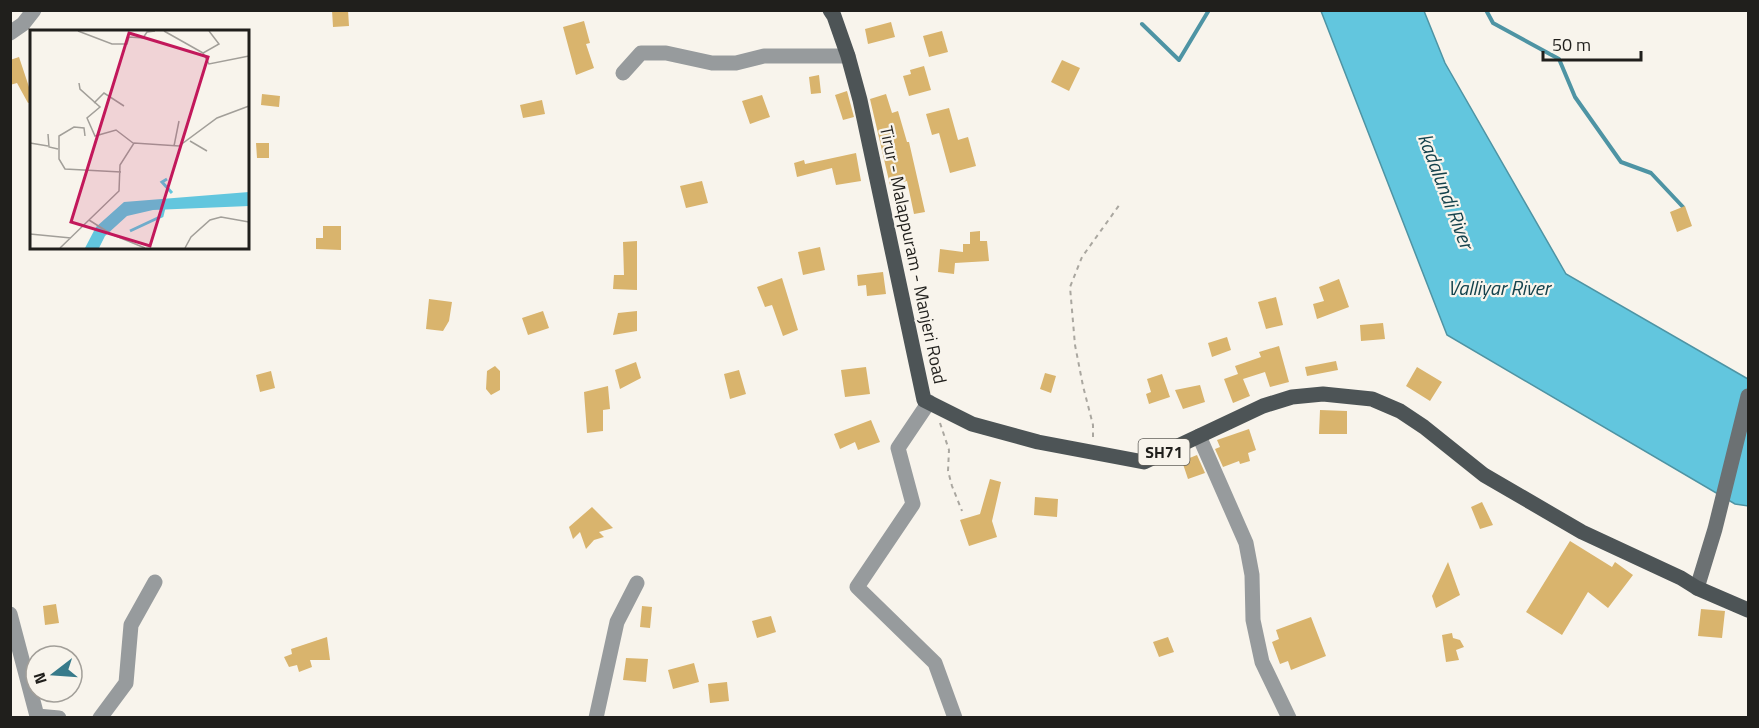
<svg xmlns="http://www.w3.org/2000/svg" width="1759" height="728" font-family="'Titillium Web',sans-serif">
<rect width="100%" height="100%" fill="#f8f4ec"/>
<path fill="#62c6de" stroke="#4e94a4" stroke-width="1.5" d="M1321,11H1424L1445,63L1566,274L1748,379V506L1735,504L1447,335Z"/>
<g fill="none" stroke-linecap="round" stroke-linejoin="round">
<path stroke="#4e94a4" stroke-width="4" d="M1486,10L1493,23L1559,59L1575,97L1621,162L1651,173L1683,207
M1142,24L1179,60L1209,10"/>
</g>
<path fill="#d9b46d" d="M332,10H348L349,26L333,27Z
M584,21L590,43L586,44L594,68L576,75L563,27Z
M891,22L895,37L868,44L865,29Z
M942,31L948,52L929,57L923,36Z
M19,57L32,96V102L28,103L17,83L10,85V60Z
M1062,60L1080,68L1069,91L1051,82Z
M924,66L931,90L909,96L903,76L911,74L910,70Z
M819,75L821,93L811,94L809,77Z
M847,91L854,117L843,120L835,95Z
M262,94L280,96L279,107L261,105Z
M886,94L892,113L898,111L907,142H909L925,212L914,214L907,181L890,185L870,99Z
M762,95L770,117L750,124L742,101Z
M542,100L545,114L523,118L520,105Z
M949,108L958,140L968,137L976,166L950,173L939,133L932,135L926,114Z
M256,143H269V158H257Z
M856,153L861,181L836,185L832,168L797,177L794,163L804,160L805,164Z
M702,181L708,203L686,208L680,186Z
M1685,206L1692,226L1677,232L1670,212Z
M323,226H341V250L316,249V238H323Z
M980,231V241H987L989,261L955,263L954,274L938,272L940,249L963,252V244H970V232Z
M637,241V290L613,289L614,275H624L623,242Z
M820,247L825,270L803,275L798,252Z
M883,272L886,294L867,296L866,285L858,286L857,275Z
M782,278L798,330L783,336L772,305L765,307L757,287Z
M1339,279L1349,307L1317,319L1313,304L1324,301L1319,287Z
M1276,297L1283,325L1266,329L1258,302Z
M429,299L452,302L449,321L443,331L426,329Z
M543,311L549,328L528,335L522,318Z
M637,311V331L613,335L618,313Z
M1383,323L1385,339L1361,341L1360,325Z
M1227,337L1231,350L1212,357L1208,343Z
M1279,346L1289,382L1270,387L1265,372L1243,379L1250,396L1233,403L1224,379L1238,374L1235,366L1261,357L1259,352Z
M1336,361L1338,370L1307,376L1305,367Z
M636,362L641,378L620,389L615,370Z
M495,366L500,371V390L491,395L486,389L487,371Z
M866,367L870,394L845,397L841,370Z
M1417,367L1442,382L1430,401L1406,386Z
M739,370L746,394L730,399L724,374Z
M271,371L275,388L260,392L256,375Z
M1045,373L1056,376L1051,393L1040,389Z
M1162,374L1170,397L1149,404L1146,394L1151,392L1147,379Z
M1200,385L1205,402L1183,409L1175,390Z
M608,386L610,409L603,410V431L587,433L584,392Z
M1320,410L1347,411V434H1319Z
M871,420L880,442L858,450L855,442L840,449L834,434Z
M1249,429L1256,450L1248,453L1250,461L1240,464L1239,461L1223,467L1215,449L1220,447L1217,440Z
M1197,455L1205,473L1188,479L1182,461Z
M990,479L1001,482L992,521L997,537L969,546L960,520L980,514Z
M1035,497L1058,499L1057,517L1034,515Z
M1482,502L1493,525L1480,529L1471,507Z
M592,507L613,528L599,532L604,537L594,540L586,549L580,532L573,539L569,527Z
M1570,541L1612,567L1615,562L1633,575L1608,608L1588,592L1562,635L1526,612Z
M1448,562L1460,595L1436,608L1432,596Z
M56,604L59,623L45,625L43,606Z
M642,606L652,607L650,628L640,627Z
M1701,609L1725,611L1722,638L1698,636Z
M771,616L776,632L757,638L752,621Z
M1311,617L1326,656L1291,670L1288,661L1280,664L1272,642L1279,639L1276,630Z
M1452,633L1453,638L1460,640L1464,647L1456,650L1459,660L1446,662L1442,635Z
M327,637L330,660H310L312,667L299,672L297,665L289,667L284,657L292,654L291,649Z
M1168,637L1174,652L1159,657L1153,642Z
M626,658L648,659L646,682L623,680Z
M694,663L699,682L673,689L668,670Z
M727,682L729,701L710,703L708,684Z"/>
<g fill="none" stroke-linecap="round" stroke-linejoin="round">
<path stroke="#aaa7a0" stroke-width="2" stroke-dasharray="4.5 4.5" stroke-linecap="butt" d="M940,423L949,450L948,471L952,486L962,511
M1093,437V425L1083,386L1075,345L1070,287L1082,257L1120,204"/>
<path stroke="#979b9d" stroke-width="15" d="M10,33L23,24L34,10
M623,73L641,53H666L712,63H736L764,56H848
M929,402L898,448L913,504L857,587L935,663L955,718
M1199,436L1246,543L1252,575L1253,620L1262,662L1289,718
M10,614L37,716L59,718
M100,718L126,683L131,625L155,582
M596,718L617,622L637,583"/>
<path stroke="#6c7173" stroke-width="15" d="M1697,588L1715,529L1748,396"/>
<path stroke="#4d5456" stroke-width="15" d="M830,10L834,16L848,56L860,100L924,400L972,424L1038,442L1144,462L1263,406L1292,397L1323,394L1372,399L1400,411L1424,427L1484,475L1582,532L1681,578L1697,588L1748,610"/>
</g>
<g text-anchor="middle" stroke-width="4.5" stroke-linejoin="round" paint-order="stroke">
<rect fill="#f8f4ec" stroke="#615f5a" stroke-width="1.5" x="1138.5" y="439" width="51" height="26" rx="4.5"/>
<g font-size="16" font-weight="bold" fill="#201f1c">
<text x="1164" y="458">SH71</text>
</g>
<g font-size="18" fill="#201f1c" stroke="#f8f4ec">
<text transform="translate(913 255) rotate(78)" y="6">Tirur - Malappuram - Manjeri Road</text>
</g>
<g font-size="20" font-style="italic" fill="#14424c" stroke="#f8f4ec">
<text transform="translate(1446 191) rotate(69)" y="7">kadalundi River</text>
<text x="1499" y="295">Valliyar River</text>
</g>
</g>
<g transform="translate(30 30)">
<rect width="219" height="219" fill="#f8f4ec"/>
<path d="M219,162V176L123,180L97,186L75,206L69,218H55L66,197L94,172Z" fill="#62c6de"/>
<path fill="none" stroke="#62c6de" stroke-width="3" d="M137,149L132,152L142,163M100,201L132,186L134,178"/>
<path fill="none" stroke="#a29f99" stroke-width="1.5" d="M48,1L82,14H97L99,7L113,8L117,2L125,1M134,1L173,23M179,1L189,14L173,23L179,34L219,26M49,53L50,59L70,77L57,88L65,106L86,100L103,113M64,73L74,63L94,76M18,104L19,117L28,119M55,106L54,98L44,97L29,106V129L35,139L91,142M160,111L177,121M0,113L18,116M144,116L149,91M59,190L81,204M0,204L41,208M81,204L115,218M30,218L89,161L90,135L104,113L149,116L187,88L219,76M155,218L161,207L180,190L191,187L219,192"/>
<path fill="#c2185b" fill-opacity="0.15" stroke="#c2185b" stroke-width="3" d="M99,3L178,27L120,216L41,192Z"/>
<rect width="219" height="219" fill="none" stroke="#201f1c" stroke-width="3"/>
</g>
<rect width="1759" height="728" fill="none" stroke="#201f1c" stroke-width="24"/>
<g transform="translate(54 674) rotate(253)"><circle r="28" fill="#f8f4ec" stroke="#a29f99" stroke-width="1.5"/>
<path d="M0-4.5L10 22L0 15L-10 22Z" fill="#377a8a"/>
<text y="-9" font-size="16" font-weight="bold" text-anchor="middle" fill="#201f1c">N</text>
</g>
<path d="M1543 51v9h98v-9" fill="none" stroke="#201f1c" stroke-width="3"/>
<text x="1552" y="51" font-size="18" fill="#201f1c" stroke="#f8f4ec" stroke-width="4.5" paint-order="stroke">50 m</text>
</svg>
